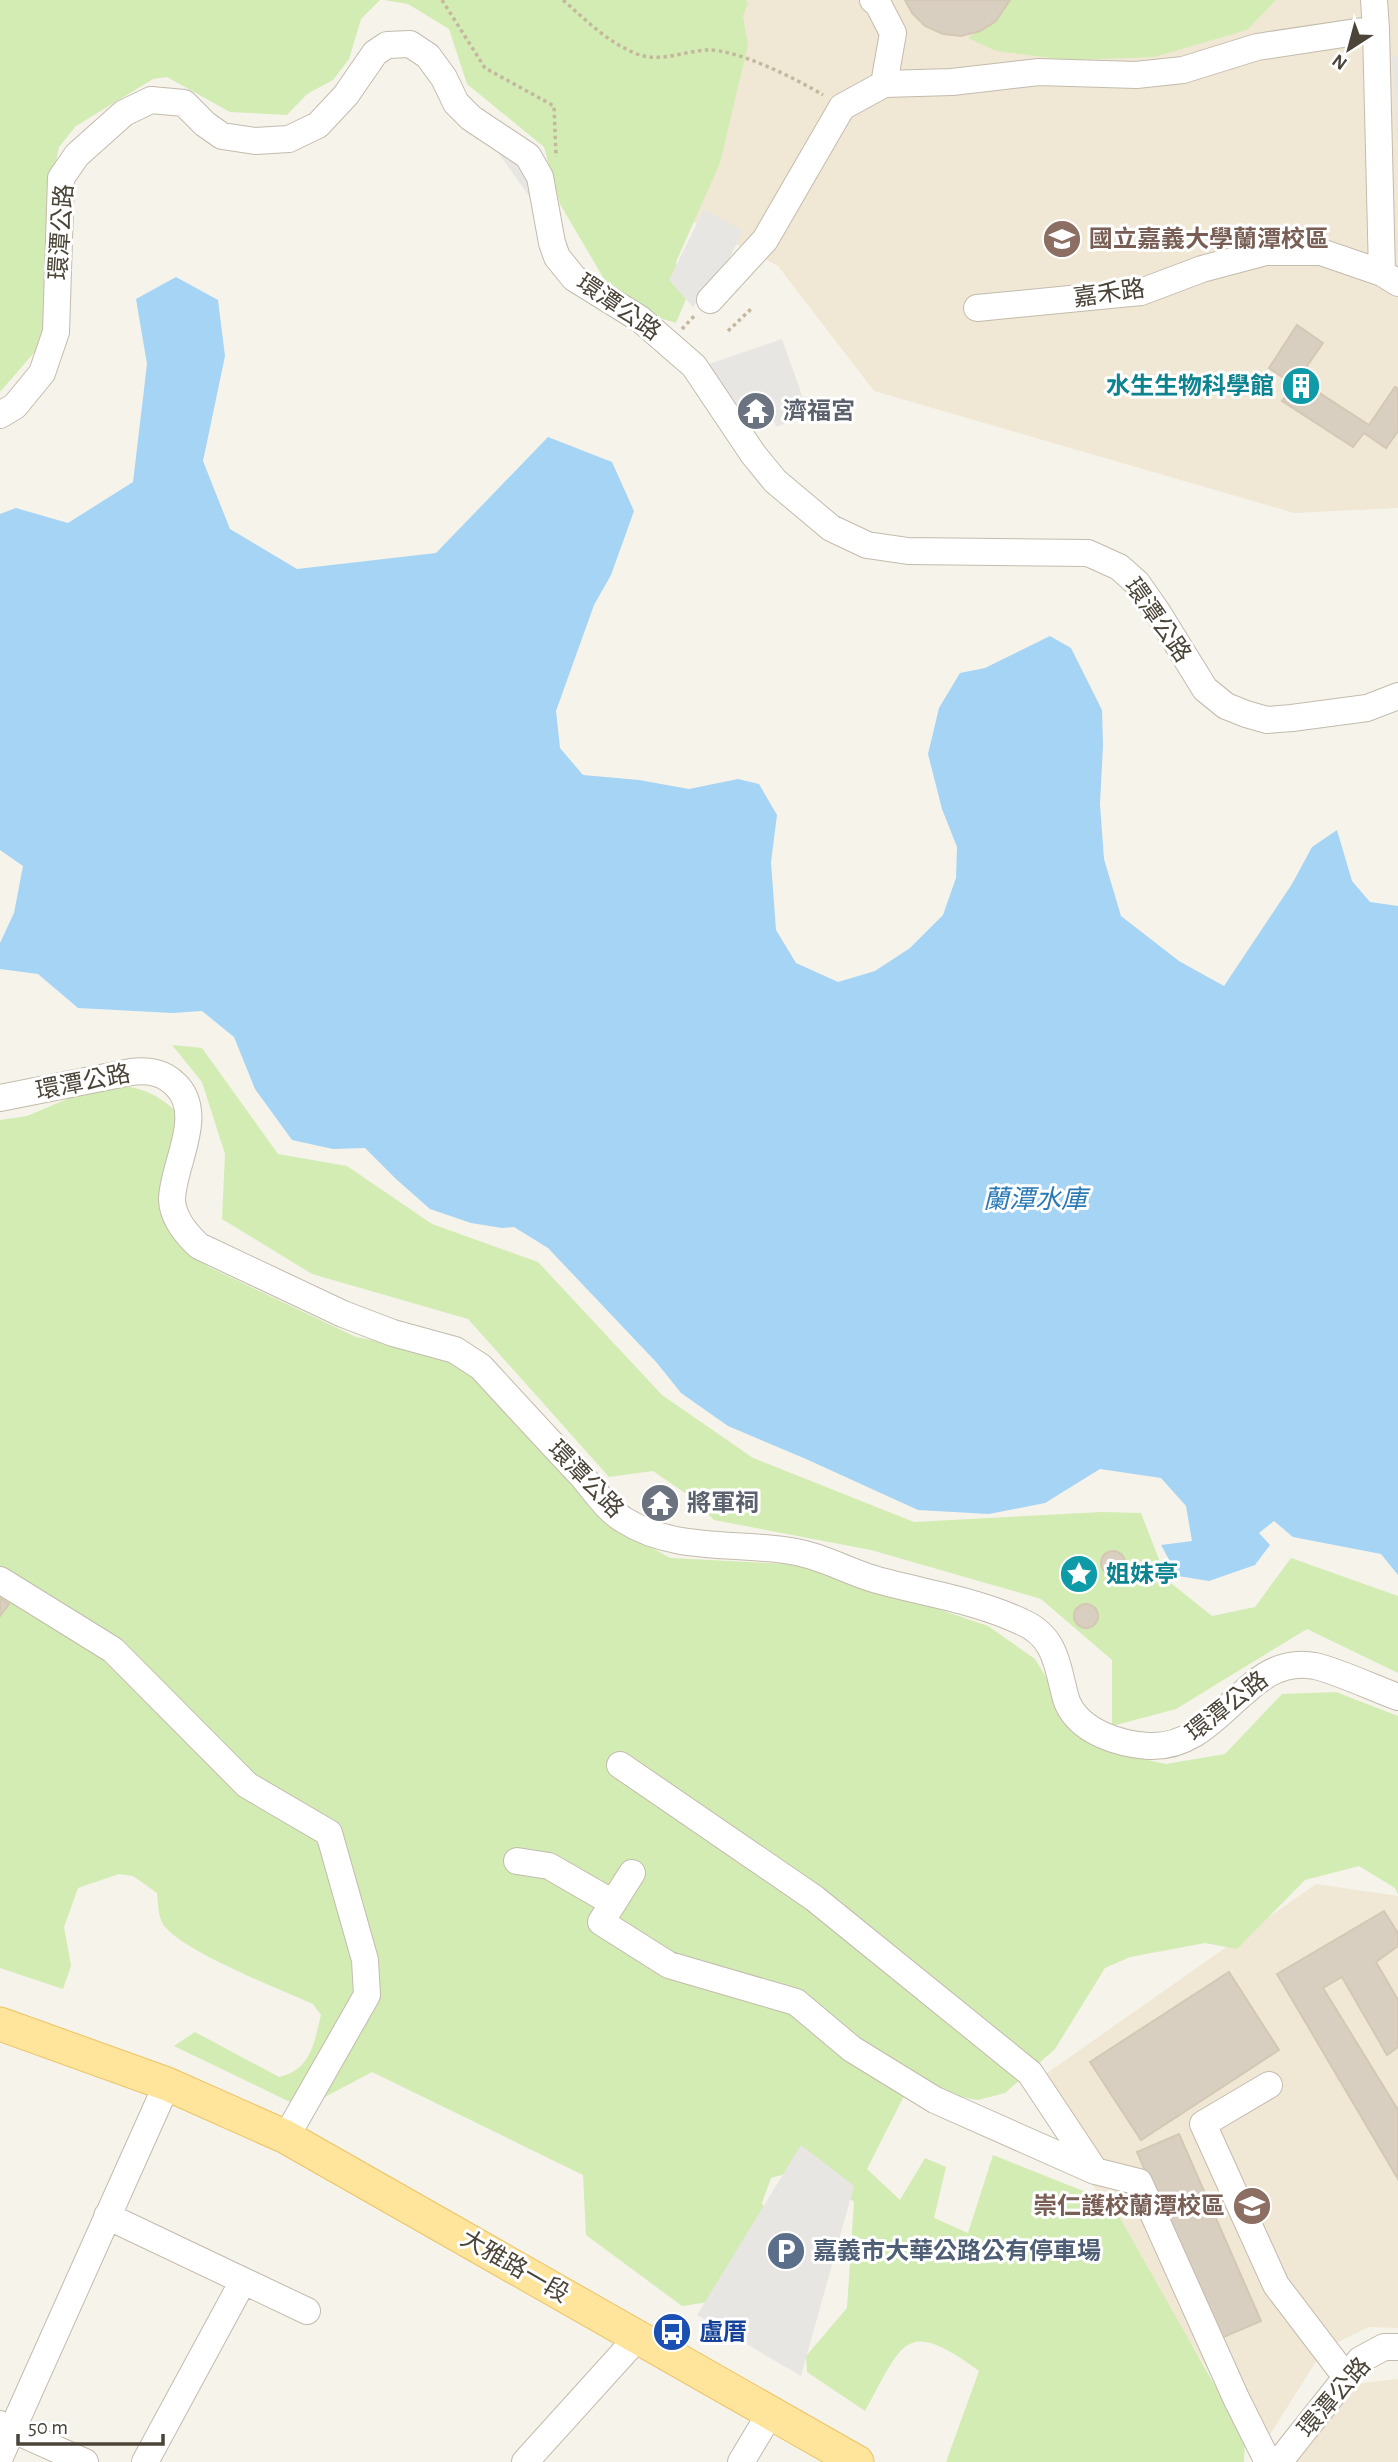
<svg xmlns="http://www.w3.org/2000/svg" width="1398" height="2462" font-family="'Alegreya Sans','Noto Sans TC',sans-serif">
<rect width="100%" height="100%" fill="#f6f3eb"/>
<path fill="#f0e8d5" d="M661,0H1398V508L1294,513L874,391L778,266L675,212Z
M1316,1884L1398,1896V2328L1369,2327L1324,2349L1259,2452L1030,2085Z
M1398,2379V2462H1294L1354,2384Z"/>
<path fill="#d2ecb3" d="M0,0H380L361,19L349,59L333,80L307,94L287,115L230,112L167,77L153,79L76,126L59,147L48,201L45,340L0,392Z
M384,0H746L748,3L743,16L748,45L720,163L676,262L686,299L676,323L650,315L604,279L560,204L544,147L467,84L449,29L408,4Z
M1003,0H1276L1247,30L1154,57L1067,60L996,51L968,38L989,23Z
M172,1045L202,1048L278,1154L347,1166L432,1224L538,1262L662,1395L753,1458L914,1522L1102,1512L1141,1513L1167,1580L1212,1616L1255,1607L1291,1558L1398,1596V1673L1307,1629L1176,1709L1112,1726V1660L1041,1599L871,1550L714,1520L688,1495L653,1471L609,1477L468,1319L312,1274L222,1219L225,1154L202,1082Z
M103,1084C140,1086 157,1092 183,1118L182,1166L186,1251L209,1267L356,1337L455,1356L623,1531L670,1558L809,1565L988,1626L1035,1659L1078,1730L1111,1752L1166,1764L1225,1754L1282,1694L1336,1692L1398,1716V1895L1395,1888L1359,1866L1305,1880L1237,1949L1205,1943L1130,1957L1105,1968L1055,2049L1005,2093L978,2100L913,2089L903,2098L867,2169L900,2200L925,2158L946,2167L934,2218L968,2233L993,2155L1111,2202L1245,2439L1244,2462H946L979,2371C904,2316 903,2343 865,2411L807,2372L806,2356L847,2308L854,2202L809,2167L771,2178L762,2203L768,2215L709,2302L682,2306L586,2235L583,2175L372,2072L323,2098L290,2102L174,2046L195,2032L279,2077C311,2070 314,2043 321,2015L313,2004C283,1990 171,1948 161,1920C158,1912 158,1901 157,1893L133,1876L119,1874L78,1888L64,1927L71,1966L63,1989L0,1968V1120L27,1116Z"/>
<path fill="#e8e6e3" d="M1398,56V152L1392,57Z
M482,130L524,160L541,213Z
M704,209L743,231L723,271L693,307L669,280Z
M782,339L809,415L776,427L765,397L738,406L706,365Z
M801,2145L854,2186L801,2376L697,2315Z"/>
<path fill="#a6d4f5" d="M176,277L218,300L225,356L203,461L230,529L297,569L436,553L548,437L612,462L634,511L611,575L594,605L556,711L560,748L583,775L639,780L689,789L738,779L759,784L777,815L771,862L776,930L796,963L838,982L875,971L910,948L943,915L956,878L957,847L942,809L928,754L939,708L960,673L985,668L1050,636L1071,648L1102,710L1103,745L1100,804L1104,859L1121,916L1179,961L1224,986L1292,884L1312,847L1337,830L1352,881L1370,902L1398,906V1575L1381,1554L1293,1537L1274,1521L1259,1533L1270,1545L1255,1565L1209,1581L1178,1576L1161,1545L1192,1541L1186,1506L1161,1478L1100,1469L1045,1503L989,1514L918,1510L806,1459L728,1426L681,1393L657,1363L548,1248L514,1227L502,1228L471,1223L430,1209L396,1179L365,1148L333,1149L292,1140L255,1089L234,1037L202,1011L172,1013L78,1008L38,974L0,969V943L14,913L23,866L0,850V514L16,508L68,523L133,482L147,364L136,299Z"/>
<path fill="#d9cfc0" stroke="#d4c7b3" stroke-width="2" d="M905,0H1010L996,21L980,31L961,36L943,34L925,26L912,13Z
M1297,325L1323,343L1298,379L1369,425L1395,387L1398,389V431L1386,448L1364,433L1353,447L1282,401L1294,385L1269,368Z
M655,1490L672,1495L665,1516L649,1511Z
M1101 1563a12 12 0 1 1 24 0a12 12 0 1 1-24 0Z
M0,1598L9,1604L0,1616Z
M1074 1616a12 12 0 1 1 24 0a12 12 0 1 1-24 0Z
M1384,1911L1398,1933V1946L1376,1962L1398,2000V2047L1387,2055L1342,1977L1323,1988L1398,2110V2179L1277,1974Z
M1229,1972L1279,2050L1141,2140L1090,2062Z
M1179,2134L1261,2321L1219,2339L1137,2152Z"/>
<g fill="none" stroke-linecap="round" stroke-linejoin="round">
<g stroke="#c3bbad" stroke-width="28">
<path id="minor" d="M873,0L878,4L893,33L884,84
M1374,0L1376,29L1382,273
M710,300L765,240L842,107L884,84L952,82L1039,72L1136,75L1183,70L1257,47L1376,29
M977,308L1141,292L1202,269L1266,252H1321L1382,273L1398,283
M0,415L15,406L42,373L56,332L61,178L77,155L124,113L151,100L184,103L205,124L222,136L255,141L289,139L318,125L346,95L375,53L387,45L410,44L428,56L444,78L456,103L471,118L528,156L540,177L552,243L557,257L574,278L640,319L694,366L753,454L775,481L831,528L867,545L908,551L1088,553L1119,567L1137,583L1158,613L1205,689L1226,706L1246,714L1267,720L1292,718L1367,708L1398,696
M0,1098L131,1072C149,1070 163,1072 176,1085C206,1115 172,1166 172,1200C173,1219 186,1234 199,1246L343,1314L393,1333L455,1350L481,1367C514,1403 548,1440 582,1476C594,1490 608,1511 624,1520C676,1553 738,1541 796,1552C824,1557 847,1571 874,1579C923,1593 976,1600 1022,1622C1050,1634 1056,1656 1062,1683C1064,1690 1065,1698 1068,1704C1081,1732 1119,1744 1148,1746C1222,1750 1245,1652 1315,1666C1340,1672 1373,1688 1398,1697
M0,1580L113,1650L247,1785L329,1833L365,1960L367,1995L286,2137
M620,1765L814,1898L1030,2073L1095,2171L1139,2182L1236,2398L1268,2462
M517,1861L549,1866L613,1903
M632,1873L601,1922L669,1965L796,2002L852,2049L935,2100L1095,2171
M1269,2085L1203,2124L1276,2285L1346,2377
M107,2216L307,2311
M0,2424L85,2462
M0,2457L167,2084
M145,2462L243,2281
M525,2462L638,2337
M741,2462L771,2412
M1279,2462L1360,2360L1384,2347H1398"/>
</g>
<g stroke="#ebc465" stroke-width="35">
<path id="major" d="M0,2024L167,2084L286,2137L857,2462"/>
</g>
<path stroke="#c5b79d" stroke-width="3.5" stroke-dasharray="3.5 3.5" stroke-linecap="butt" d="M442,0L485,68L554,106L556,157
M563,0C587,21 607,42 637,54C660,63 684,51 707,50C737,49 797,79 823,95
M682,329L696,314
M728,331L751,309"/>
<use href="#minor" stroke="#fff" stroke-width="26"/>
<use href="#major" stroke="#ffe49c" stroke-width="33"/>
</g>
<defs>
<g id="university-disc" transform="scale(2.0125)"><circle r="9.5" fill="#8d6e63" stroke="#fff"/><path d="M0-5L7-2L0 1L-7-2ZM-4 1L0 2.5L4 1V4Q0 6-4 4Z" fill="#fff"/></g>
<g id="building-disc" transform="scale(2.0125)"><circle r="9.5" fill="#0f9aa8" stroke="#fff"/><path d="M-4-6H4V6H1V3H-1V6H-4ZM-2.5-4.3h1.7v1.8h-1.7ZM.8-4.3h1.7v1.8H.8ZM-2.5-1h1.7V.8h-1.7ZM.8-1h1.7V.8H.8Z" fill="#fff"/></g>
<g id="temple-disc" transform="scale(2.0125)"><circle r="9.5" fill="#6b7280" stroke="#fff"/><path d="M0-6L5-2H3V0L6.5 2.5H4V6H1.5V3h-3V6H-4V2.5H-6.5L-3 0V-2H-5Z" fill="#fff"/></g>
<g id="sight-disc" transform="scale(2.0125)"><circle r="9.5" fill="#0f9aa8" stroke="#fff"/><path d="M0-6L1.8-2.2L6-1.7L2.9 1.2L3.7 5.4L0 3.3L-3.7 5.4L-2.9 1.2L-6-1.7L-1.8-2.2Z" fill="#fff"/></g>
<g id="parking-disc" transform="scale(2.0125)"><circle r="9.5" fill="#5c6f8a" stroke="#fff"/><path d="M-3.5-5.5H1a3.5 3.5 0 0 1 0 7H-1V5.5H-3.5ZM-1-3.4V-.6H.8a1.4 1.4 0 0 0 0-2.8Z" fill="#fff"/></g>
<g id="bus-disc" transform="scale(2.0125)"><circle r="9.5" fill="#1a4fb4" stroke="#fff"/><path d="M-5-6H5V4H4V6H2V4H-2V6H-4V4H-5ZM-3.5-4V0h7V-4ZM-3.5 1.2v1.5H-2V1.2ZM2 1.2v1.5H3.5V1.2Z" fill="#fff"/></g>
</defs>
<g fill-rule="evenodd">
<use href="#university-disc" x="1062" y="239"/>
<use href="#building-disc" x="1301" y="386"/>
<use href="#temple-disc" x="756" y="411"/>
<use href="#temple-disc" x="660" y="1503"/>
<use href="#sight-disc" x="1079" y="1574"/>
<use href="#university-disc" x="1252" y="2206"/>
<use href="#parking-disc" x="786" y="2251"/>
<use href="#bus-disc" x="672" y="2332"/>
</g>
<g text-anchor="middle" stroke-width="6" stroke-linejoin="round" paint-order="stroke">
<g font-size="24" fill="#4b4438" stroke="#fff">
<text transform="translate(61 232) rotate(-86)" y="8">環潭公路</text>
<text transform="translate(1109 293) rotate(-8)" y="8">嘉禾路</text>
<text transform="translate(619 307) rotate(35)" y="8">環潭公路</text>
<text transform="translate(1158 620) rotate(55)" y="8">環潭公路</text>
<text transform="translate(83 1082) rotate(-11)" y="8">環潭公路</text>
<text transform="translate(586 1479) rotate(46)" y="8">環潭公路</text>
<text transform="translate(1227 1706) rotate(-38)" y="8">環潭公路</text>
<text transform="translate(515 2266) rotate(30)" y="8">大雅路一段</text>
<text transform="translate(1334 2397) rotate(-49)" y="8">環潭公路</text>
</g>
<g font-size="24" font-weight="bold" fill="#785e54" stroke="#fff" text-anchor="start">
<text x="1089" y="247">國立嘉義大學蘭潭校區</text>
<text x="1225" y="2214" text-anchor="end">崇仁護校蘭潭校區</text>
</g>
<g font-size="24" font-weight="bold" fill="#0d838f" stroke="#fff" text-anchor="end">
<text x="1274" y="394">水生生物科學館</text>
<text x="1106" y="1582" text-anchor="start">姐妹亭</text>
</g>
<g font-size="24" font-weight="bold" fill="#5b616d" stroke="#fff" text-anchor="start">
<text x="783" y="419">濟福宮</text>
<text x="687" y="1511">將軍祠</text>
</g>
<g font-size="24" font-weight="bold" fill="#4e5e75" stroke="#fff" text-anchor="start">
<text x="813" y="2259">嘉義市大華公路公有停車場</text>
</g>
<g font-size="24" font-weight="bold" fill="#164399" stroke="#fff" text-anchor="start">
<text x="699" y="2340">盧厝</text>
</g>
<g font-size="26" font-style="italic" fill="#2979b6" stroke="#fff">
<text x="1035" y="1208">蘭潭水庫</text>
</g>
</g>
<g transform="translate(1349 49) rotate(216)" stroke="#ffffff" stroke-width="5" paint-order="stroke">
<path d="M0-5L12 26L0 18L-12 26Z" fill="#4b4438"/>
<text y="-10" font-size="19" font-weight="bold" text-anchor="middle" fill="#4b4438">N</text>
</g>
<path d="M18 2434v10h145v-10" fill="none" stroke="#4b4438" stroke-width="3.5"/>
<text x="28" y="2434" font-size="21" fill="#4b4438" stroke="#ffffff" stroke-width="5" paint-order="stroke">50 m</text>
</svg>
